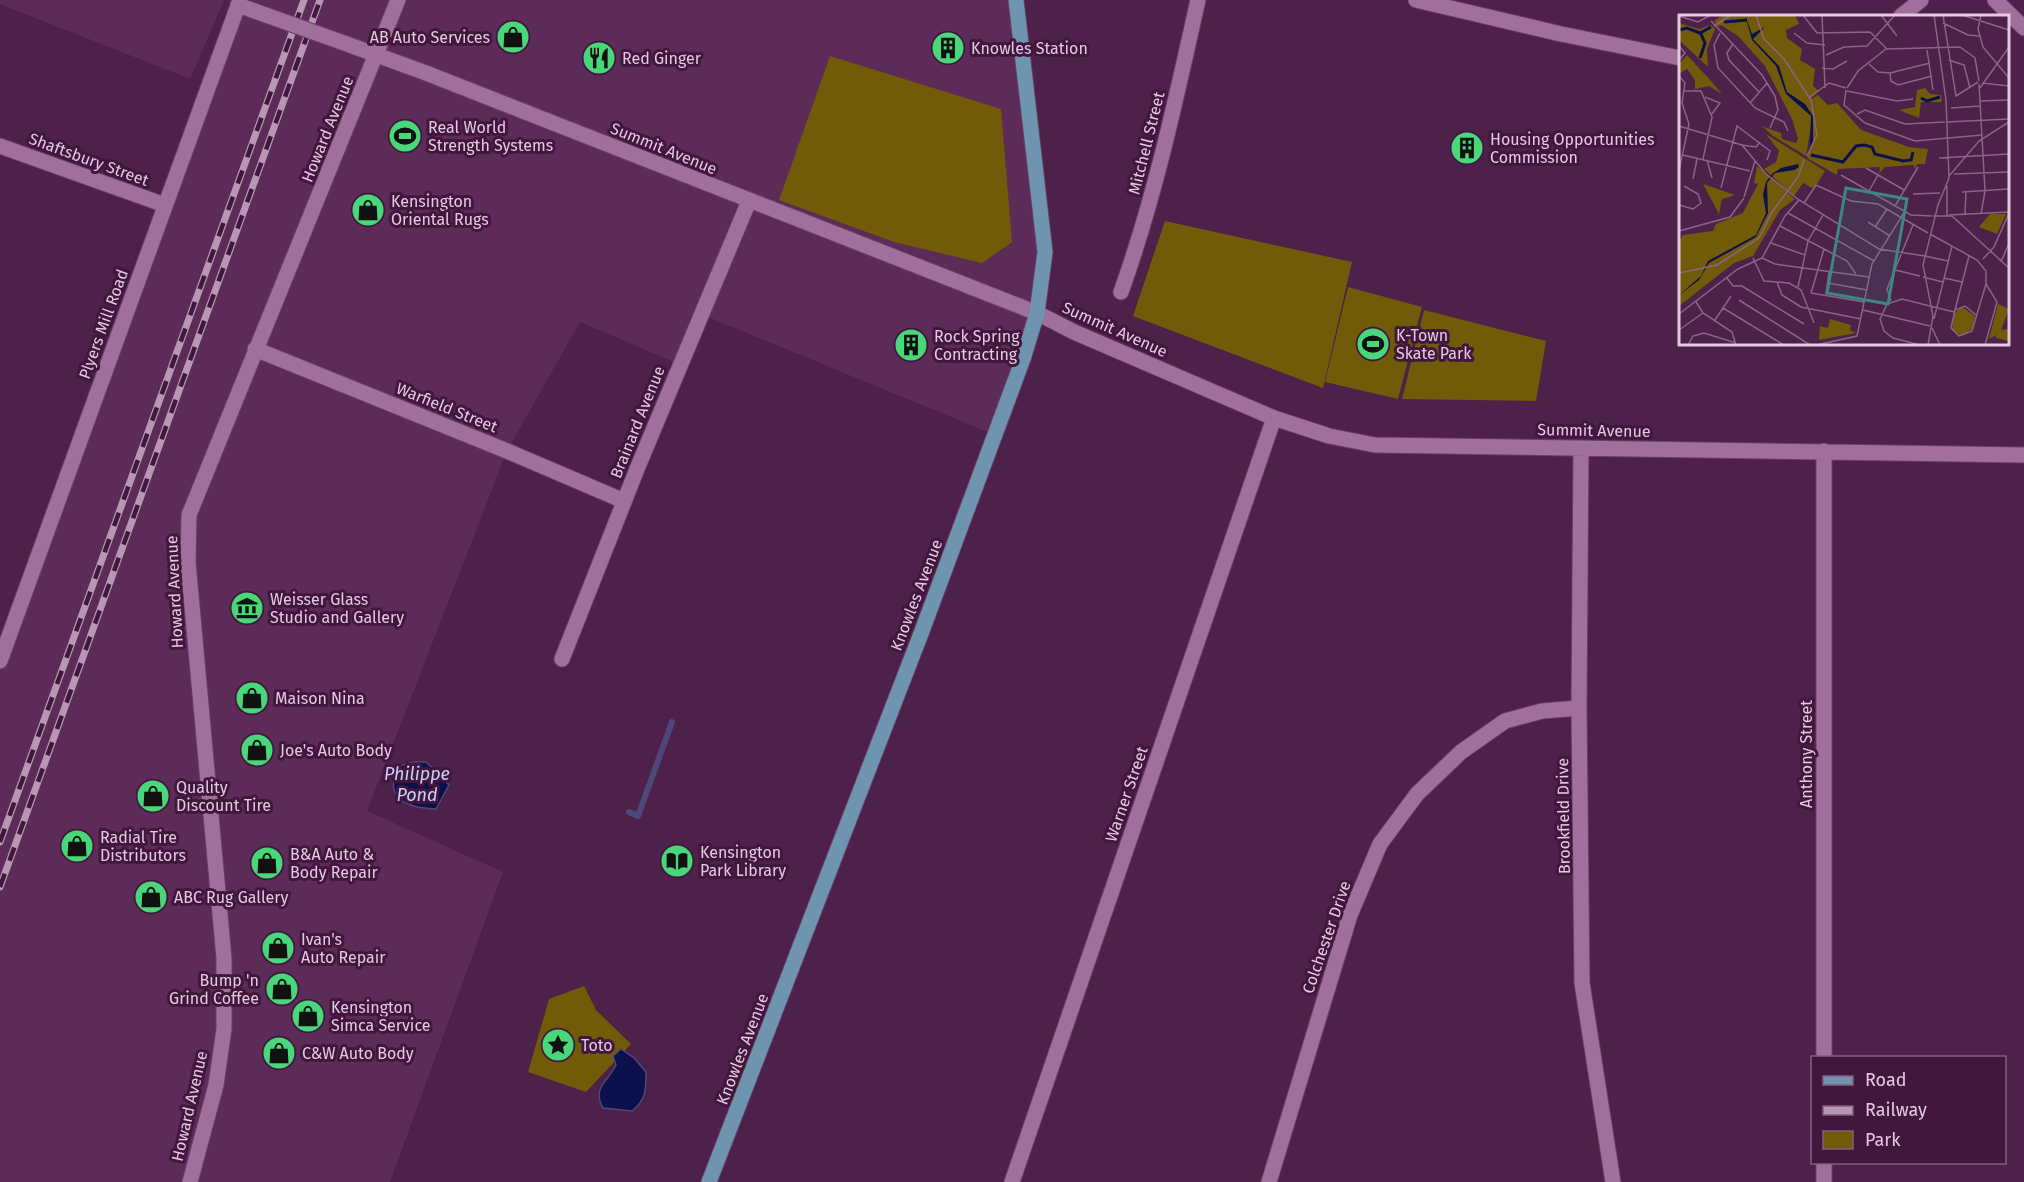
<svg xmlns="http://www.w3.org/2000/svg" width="2024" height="1182" font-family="'Fira Sans',sans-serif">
<rect width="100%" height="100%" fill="#4d2149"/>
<path fill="#5c2b57" d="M0,0H224L190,79L0,4Z
M240,0H1016L1045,252L1037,313L995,435L703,315L681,365L580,322L507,451L367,811L503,872L390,1182H0V661Z"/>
<path fill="#715b09" d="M830,56L1001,109L1012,242L982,263L894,242L779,200Z
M1165,221L1352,262L1323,388L1133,316Z
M1348,287L1422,307L1398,399L1325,382Z
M1424,310L1546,341L1536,401L1402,399Z
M584,986L596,1010L631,1044L586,1092L528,1072L549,999Z"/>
<path fill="#0c104d" stroke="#4d4879" stroke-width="1.5" d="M414,762H426L449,785L436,809C407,808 381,798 400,766Z
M621,1049L634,1058L646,1072C646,1090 646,1100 632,1111L603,1108C592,1088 607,1083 616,1065L613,1056Z"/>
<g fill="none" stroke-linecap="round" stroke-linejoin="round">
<path stroke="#4d4879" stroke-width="6" d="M629,812L638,816L672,722"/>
<g stroke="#674064" stroke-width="17">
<path id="minor" d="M1416,0L1561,34L1680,58
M1995,0L2024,28
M238,5L277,19
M1901,16L1921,0
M344,43L426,73L1037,313L1074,332L1274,418L1329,436L1375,445L2024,455
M0,146L165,205
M1121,292C1155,197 1176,99 1198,0
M255,349L507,451L624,501
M1581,448L1579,708L1582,983L1613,1182
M562,659L637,469L749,201
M0,661L240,0
M1824,1058V451
M190,1182L216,1085L224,1029V958L188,562L189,515L398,0
M1012,1182L1274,418
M1269,1182L1350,915L1380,844L1417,794L1461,752L1505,721L1542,711L1579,708
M1824,1182V1162"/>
</g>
<g stroke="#674064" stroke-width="17">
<path id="major" d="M709,1182L922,631L1023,359L1037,313L1045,252L1016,0"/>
</g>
<use href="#minor" stroke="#a16f9b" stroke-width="15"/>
<use href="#major" stroke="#6f94b0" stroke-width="15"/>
<g stroke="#b797b3" stroke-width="7">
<path id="rail" d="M0,842L304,0
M0,887L320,0"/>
</g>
<use href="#rail" stroke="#42173e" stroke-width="4.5" stroke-dasharray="14" stroke-linecap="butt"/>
<g stroke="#674064" stroke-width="17" stroke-linecap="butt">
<path id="minor-bridge" d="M277,19L344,43"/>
</g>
<use href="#minor-bridge" stroke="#a16f9b" stroke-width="15"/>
</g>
<defs>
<g id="shop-disc" transform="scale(1.725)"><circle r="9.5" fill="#48d779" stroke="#42173e"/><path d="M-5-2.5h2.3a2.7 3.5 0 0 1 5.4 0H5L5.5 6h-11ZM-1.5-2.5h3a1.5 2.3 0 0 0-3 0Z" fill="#111"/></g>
<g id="building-disc" transform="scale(1.725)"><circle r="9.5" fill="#48d779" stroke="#42173e"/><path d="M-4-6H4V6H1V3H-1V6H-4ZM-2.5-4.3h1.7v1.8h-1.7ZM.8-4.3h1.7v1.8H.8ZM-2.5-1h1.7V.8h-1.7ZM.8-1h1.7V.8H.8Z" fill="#111"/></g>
<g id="restaurant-disc" transform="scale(1.725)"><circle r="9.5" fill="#48d779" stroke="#42173e"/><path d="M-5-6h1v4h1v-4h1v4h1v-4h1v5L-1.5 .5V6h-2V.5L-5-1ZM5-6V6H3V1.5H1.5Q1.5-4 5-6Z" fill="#111"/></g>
<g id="stadium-disc" transform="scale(1.725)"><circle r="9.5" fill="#48d779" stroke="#42173e"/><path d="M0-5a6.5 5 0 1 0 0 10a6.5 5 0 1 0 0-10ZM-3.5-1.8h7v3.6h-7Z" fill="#111"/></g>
<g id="museum-disc" transform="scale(1.725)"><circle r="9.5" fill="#48d779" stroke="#42173e"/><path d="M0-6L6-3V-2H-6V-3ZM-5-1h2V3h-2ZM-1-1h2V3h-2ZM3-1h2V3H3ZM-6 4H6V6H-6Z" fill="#111"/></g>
<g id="library-disc" transform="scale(1.725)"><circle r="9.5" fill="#48d779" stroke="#42173e"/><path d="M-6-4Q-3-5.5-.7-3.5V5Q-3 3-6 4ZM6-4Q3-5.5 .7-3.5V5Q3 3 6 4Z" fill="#111"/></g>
<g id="sight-disc" transform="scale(1.725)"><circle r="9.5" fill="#48d779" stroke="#42173e"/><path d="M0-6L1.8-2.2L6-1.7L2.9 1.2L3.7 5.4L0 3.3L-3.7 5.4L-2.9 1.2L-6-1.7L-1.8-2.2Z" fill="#111"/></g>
</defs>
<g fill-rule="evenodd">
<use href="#shop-disc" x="513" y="37"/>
<use href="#building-disc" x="948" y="48"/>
<use href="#restaurant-disc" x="599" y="58"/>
<use href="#stadium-disc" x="405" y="136"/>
<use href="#building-disc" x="1467" y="148"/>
<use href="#shop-disc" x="368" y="210"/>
<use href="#stadium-disc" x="1373" y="344"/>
<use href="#building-disc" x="911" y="345"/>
<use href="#museum-disc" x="247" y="608"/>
<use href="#shop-disc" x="252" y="698"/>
<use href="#shop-disc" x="257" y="750"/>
<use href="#shop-disc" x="153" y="796"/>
<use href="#shop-disc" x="77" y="846"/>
<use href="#library-disc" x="677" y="861"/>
<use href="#shop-disc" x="267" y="863"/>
<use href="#shop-disc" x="151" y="897"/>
<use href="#shop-disc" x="278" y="948"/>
<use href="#shop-disc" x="282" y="989"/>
<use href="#shop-disc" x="308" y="1016"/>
<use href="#sight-disc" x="558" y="1045"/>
<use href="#shop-disc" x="279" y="1053"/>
</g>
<g text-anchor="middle" stroke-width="6" stroke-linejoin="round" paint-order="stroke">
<g font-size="16" fill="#e5c9e1" stroke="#42173e" text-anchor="start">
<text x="490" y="43" text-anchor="end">AB Auto Services</text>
<text x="971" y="54">Knowles Station</text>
<text x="622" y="64">Red Ginger</text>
<text x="428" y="133">Real World<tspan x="428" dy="18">Strength Systems</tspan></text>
<text x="1490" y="145">Housing Opportunities<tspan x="1490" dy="18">Commission</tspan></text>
<text x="391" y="207">Kensington<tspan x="391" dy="18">Oriental Rugs</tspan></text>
<text x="1396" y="341">K-Town<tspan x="1396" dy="18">Skate Park</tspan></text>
<text x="934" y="342">Rock Spring<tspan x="934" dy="18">Contracting</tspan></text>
<text x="270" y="605">Weisser Glass<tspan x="270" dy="18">Studio and Gallery</tspan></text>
<text x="275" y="704">Maison Nina</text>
<text x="280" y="756">Joe's Auto Body</text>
<text x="176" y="793">Quality<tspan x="176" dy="18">Discount Tire</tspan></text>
<text x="100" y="843">Radial Tire<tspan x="100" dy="18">Distributors</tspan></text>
<text x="700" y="858">Kensington<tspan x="700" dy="18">Park Library</tspan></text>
<text x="290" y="860">B&amp;A Auto &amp;<tspan x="290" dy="18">Body Repair</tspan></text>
<text x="174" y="903">ABC Rug Gallery</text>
<text x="301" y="945">Ivan's<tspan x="301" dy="18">Auto Repair</tspan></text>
<text x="259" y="986" text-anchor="end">Bump 'n<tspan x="259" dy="18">Grind Coffee</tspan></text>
<text x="331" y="1013">Kensington<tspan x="331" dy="18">Simca Service</tspan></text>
<text x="581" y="1051">Toto</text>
<text x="302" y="1059">C&amp;W Auto Body</text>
</g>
<g font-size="16" fill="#e5c9e1" stroke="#42173e">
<text transform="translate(327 129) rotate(-68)" y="6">Howard Avenue</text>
<text transform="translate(1146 143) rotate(-76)" y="6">Mitchell Street</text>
<text transform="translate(664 148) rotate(22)" y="6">Summit Avenue</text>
<text transform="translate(89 159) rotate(20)" y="6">Shaftsbury Street</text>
<text transform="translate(103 324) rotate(-70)" y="6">Plyers Mill Road</text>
<text transform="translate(1115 329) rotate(24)" y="6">Summit Avenue</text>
<text transform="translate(447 407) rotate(22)" y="6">Warfield Street</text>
<text transform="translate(637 422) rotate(-68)" y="6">Brainard Avenue</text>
<text transform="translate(1594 430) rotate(1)" y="6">Summit Avenue</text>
<text transform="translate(174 592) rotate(-93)" y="6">Howard Avenue</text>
<text transform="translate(916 595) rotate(-69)" y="6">Knowles Avenue</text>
<text transform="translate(1806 754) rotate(-90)" y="6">Anthony Street</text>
<text transform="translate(1126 794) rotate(-71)" y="6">Warner Street</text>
<text transform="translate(1563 816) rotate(-91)" y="6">Brookfield Drive</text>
<text transform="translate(1326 937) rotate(-71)" y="6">Colchester Drive</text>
<text transform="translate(742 1049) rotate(-69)" y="6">Knowles Avenue</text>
<text transform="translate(189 1106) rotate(-77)" y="6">Howard Avenue</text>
</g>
<g font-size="18" font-style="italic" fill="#c6d2f9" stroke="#42173e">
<text x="417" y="780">Philippe<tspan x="417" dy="21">Pond</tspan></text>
</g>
</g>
<g transform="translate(1679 15)">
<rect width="330" height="330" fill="#4d2149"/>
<path d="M44,0H116L120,9L107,15L108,23L123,34L121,45L136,54L134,71L140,76L130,85L139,80L149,90L158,88L182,115L230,132L249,134L246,149H238L236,154L234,150L206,152L200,159L201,152L159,154L158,160L128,143L134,126L132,111L127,141L94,121L83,111L102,118L103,124L117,128L119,124L113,104L86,51L59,21L42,10L39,12L35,6ZM0,8L20,14L32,10L36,14L28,34L29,52L0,25ZM8,40L32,66L43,79L30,71L16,74V65L8,54L0,59V49ZM246,73L251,79L262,80L263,87H242L240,103L220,95L236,92L238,75ZM87,119L146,156L138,169L133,173L124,168L115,181L85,154L97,147L100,136ZM78,151L116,184L101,195L74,241L55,248L0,291V227L4,220L34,216L37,209L64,198L79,169L75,168ZM24,169L56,180L43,184L40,199ZM311,199H327L318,219L300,212ZM319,289L330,294L322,315L330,314V326L317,323V320L310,324ZM283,292L296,301L294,313L283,321L273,315L275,299ZM151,304L172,310L171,315L177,318L140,325L141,311L149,313Z" fill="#715b09"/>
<path d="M66,0L73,19L86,12L74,24L100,51L108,77L126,89L134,101V126L131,131L132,101L107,79L97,51L73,25ZM119,149L120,152L115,155L96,158L88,168L89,198L77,222L30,248L20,265L0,280L22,261L29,246L77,220L87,198L84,179L87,167L94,158L102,153Z" fill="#0c104d"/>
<path fill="none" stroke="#0c104d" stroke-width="3" d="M45,7L68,5M0,15L8,13L21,18L32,12M21,43L26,28L22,19M242,83L248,86L261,82M132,140L164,147L177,131L185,130L193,132L196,139L224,146L232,145L234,137"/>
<path fill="none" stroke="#8a6486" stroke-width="1.5" d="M77,0L85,24L105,44L132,85L138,120L128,141M124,0L138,18L191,17L208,34M143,0L146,73M202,0L218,21M264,0L277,81L299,67M283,0L330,15M302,0L299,14L304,32L330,63M0,1L19,7L32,0M32,6L83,60L96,81L99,95L91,113M264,8L289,20L300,21M35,11L52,0M41,18L35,30L39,53L76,93L105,107L109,116M115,18L128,28L146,30M54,29L48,38L50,45L80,77M0,31L6,38L0,45M248,35L254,75M147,40L165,32L188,31L216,0M270,45L285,50L291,73M190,49L199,57L211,58L251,48M143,53L154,54L168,46M211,58L212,66L219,70L253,61M0,61L6,68L3,88L10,109L0,155M303,68L330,71M300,69L306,176L302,199M168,73L179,56L207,34L281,32L296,43L300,66M301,73L330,32M167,75L165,90L186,108L236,126L303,120M5,76H22L33,102L24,144M168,76L218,86L234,84M26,82L41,88L32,100M131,82L150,68L167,73M301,86L330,85M71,88L88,68M272,93L301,91M178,99L186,95L226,109L266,107M268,107L330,104M0,111L63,130L87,159L120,185L200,234L246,241M63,130L77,132L81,127M4,140L71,156M260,143L330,139M28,145L33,163M187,153L225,175M275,159L330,157M162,160L232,200L253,201M270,161L300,126L330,107M14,164L18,144M42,173L58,111L91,136L88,145M190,176L199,160M283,177L330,174M234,179L261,178M65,182L76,146M125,188L137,170L172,186L199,189L249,218M0,190L14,194L22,188L19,179L5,171M216,191L239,152M109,198L195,246M286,199L287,176M270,200L330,197M254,201H273L330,253M268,201V171M189,207L211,221M101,211L168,246L177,259M196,212L208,194M0,216L51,202L65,183M251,219L298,245L307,256V269L293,316L280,321M92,228L126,240M246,241L269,246M74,243L85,266L110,268L122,275L135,308M83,243L96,249L190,262M304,244L315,232L330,198M322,247L330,228M216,255L241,261M0,258L38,250L80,223L93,197L119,162L125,145M244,262L264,267M48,263L54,271H63L125,309M265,263L283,267M98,267L103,280L122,292L182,304M149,268L188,275M119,272L129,226L144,200M132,278L185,287M132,278L145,234M147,279L150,257M60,285L131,330M212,286L208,274L234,210M17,287L24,298L53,317L57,330M44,293L105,330M184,295L251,311M276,295L290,241M0,299L59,254L83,243L106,201L120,185M255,304L273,231M36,305L52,281M253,313L261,330M0,315L24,298M280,321L272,313L276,295L286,291L297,300M9,330L14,321L25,318L57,328M137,330L178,321L193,249L226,196M241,330L214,323L205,316L201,304L208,289L223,284L275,297M249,330L254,301L244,250L259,190L270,163L267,85L255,0M306,330L318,287L307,269"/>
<path fill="#3a8785" fill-opacity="0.15" stroke="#3a8785" stroke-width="3" d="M167,173L228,184L209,289L148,278Z"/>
<rect width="330" height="330" fill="none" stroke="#e5c9e1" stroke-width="3"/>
</g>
<rect x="1811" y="1056" width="195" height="108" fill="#42173e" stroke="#835e7f" stroke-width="1.5"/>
<rect x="1823" y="1076" width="30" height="9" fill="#6f94b0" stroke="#835e7f" stroke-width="1.5"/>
<text x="1865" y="1086" font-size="18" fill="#e5c9e1">Road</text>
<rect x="1823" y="1106" width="30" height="9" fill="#b797b3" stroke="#835e7f" stroke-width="1.5"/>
<text x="1865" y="1116" font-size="18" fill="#e5c9e1">Railway</text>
<rect x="1823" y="1131" width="30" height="18" fill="#715b09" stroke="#835e7f" stroke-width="1.5"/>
<text x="1865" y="1146" font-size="18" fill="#e5c9e1">Park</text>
</svg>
